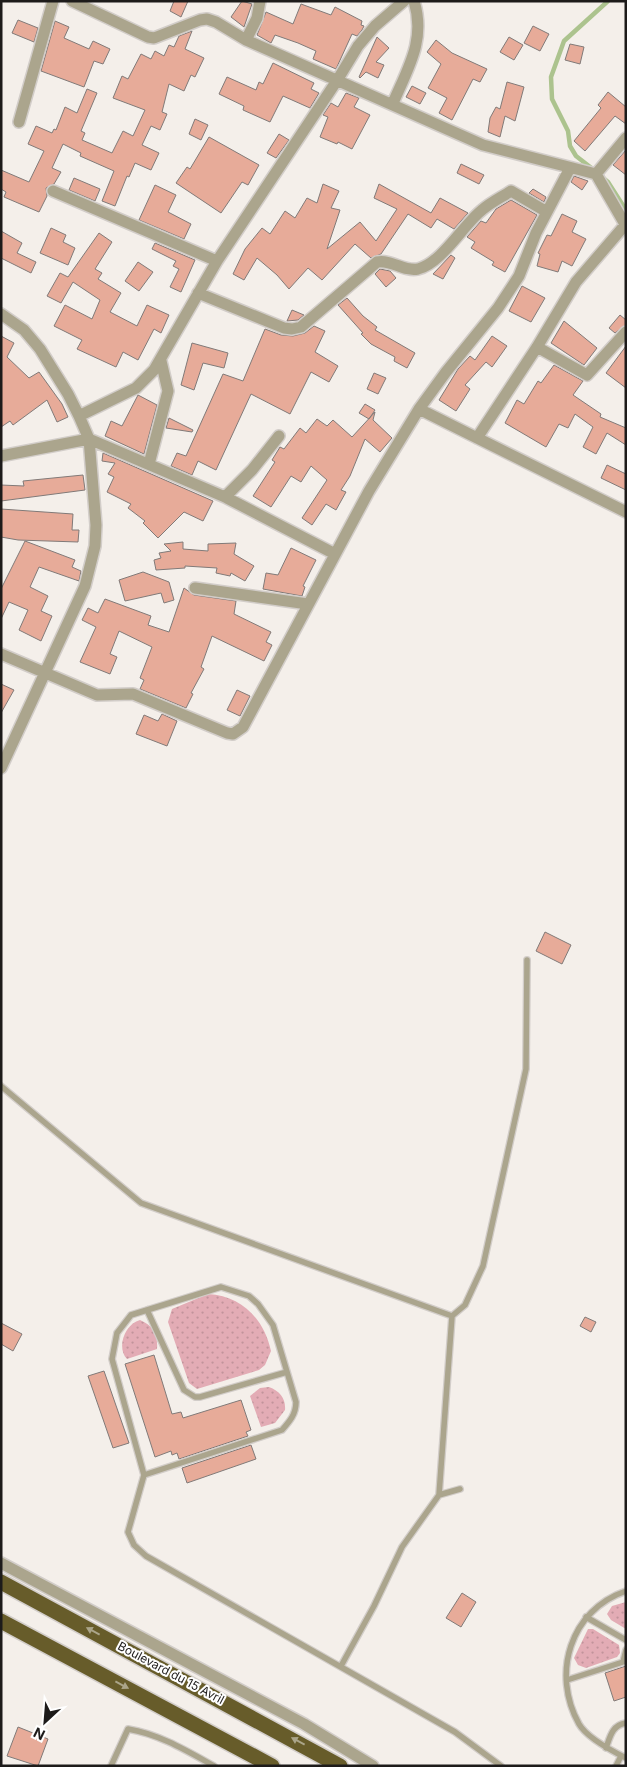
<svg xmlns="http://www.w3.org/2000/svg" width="627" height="1767" font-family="Inter,sans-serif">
<defs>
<pattern id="grass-dots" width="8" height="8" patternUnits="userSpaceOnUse" patternTransform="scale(1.25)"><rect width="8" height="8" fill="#e3acb5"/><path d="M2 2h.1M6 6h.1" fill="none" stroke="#c2939b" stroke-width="1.8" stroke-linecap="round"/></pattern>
</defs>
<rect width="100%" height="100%" fill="#f4efea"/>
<path fill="url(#grass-dots)" d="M208,1294C242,1296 264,1319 271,1351L265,1365L259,1370L197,1389L189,1383L168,1322L172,1309Z
M140,1320C154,1326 158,1335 157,1349L127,1359C116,1347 125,1324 140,1320Z
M269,1387C280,1391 286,1399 285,1410L275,1423L261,1427L250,1396L260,1388Z
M626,1602V1629L611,1620L607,1614L612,1606Z
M588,1629H593L619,1645L620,1653L617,1657L586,1668L578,1665L574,1658Z"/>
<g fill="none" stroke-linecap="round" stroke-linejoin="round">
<path stroke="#acc38e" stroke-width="4.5" d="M594,170L576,156L570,146L568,131L552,99L551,77L564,41L608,1
M602,177L608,182L626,210"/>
</g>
<path fill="#e7ab99" stroke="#817a78" d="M174,1H188L181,17L170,11Z
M242,1L252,4L244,27L231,17Z
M301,4L331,15L335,7L362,21L361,25L364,26L362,30L357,36L352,34L336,69L313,59L316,51L298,43L275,35L271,43L257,35L266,12L293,24Z
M18,20L38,28L34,42L12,33Z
M55,21L69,27L64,38L89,49L93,41L110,49L103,64L94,61L84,87L41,71Z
M533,26L549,34L540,51L524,43Z
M192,31L185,49L204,58L195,77L191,75L184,91L169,84L162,112L167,114L160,130L151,126L142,145L159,153L151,170L135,163L129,177L127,176L115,206L102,201L114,171L80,156L81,153L63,144L52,168L61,172L54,184L46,188L47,196L39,212L4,197L6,192L1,189V170L29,182L44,151L28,144L36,126L52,133L54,129L56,130L65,107L77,113L87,89L97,93L81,131L85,133L82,140L112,153L123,131L133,136L145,110L113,98L122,76L128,79L141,54L151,59L155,51L164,56L169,45L174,47L179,36Z
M377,37L389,48L376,62L384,65L378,78L366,72L360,78L359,77Z
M509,37L523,45L514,60L500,52Z
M436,40L452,53L487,69L480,82L473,79L452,120L439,113L447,98L428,88L441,64L427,52Z
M570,44L584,47L580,64L565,60Z
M273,63L314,83L311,89L319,93L310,108L283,96L270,122L243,110L244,106L219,94L227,77L256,90L259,82L263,84Z
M507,82L524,87L515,121L505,116L500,137L488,132L490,118L496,107L500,109Z
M412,86L426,93L420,104L406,97Z
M608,92L626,107V124L615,116L585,151L574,141L601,108L598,105Z
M346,93L359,98L354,107L370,115L352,149L338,142L337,144L320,137L328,117L323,115L331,103L338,107Z
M195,119L208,125L201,140L189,134Z
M279,134L289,140L276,158L267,153Z
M209,137L259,165L248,185L242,182L221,213L176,183L187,167L190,169Z
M626,150V175L613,165Z
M461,164L484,175L479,184L457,173Z
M574,176L588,181L582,190L571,182Z
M74,178L100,189L95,201L69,190Z
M323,184L339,191L331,208L340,210L327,249L360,222L376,241L397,209L374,198L379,184L431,213L440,198L468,213L454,229L437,219L431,228L408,214L381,254L371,258L355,244L322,280L308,268L289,289L277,275L257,258L244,280L233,274L245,249L262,228L270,234L285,211L295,218L307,198L317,203Z
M155,185L176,195L168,212L191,224L184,239L139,220Z
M533,189L546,197L544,202L529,193Z
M511,200L537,215L505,272L492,265L494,262L471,248L475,242L467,237L481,221L486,223L496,209Z
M562,214L577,221L572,232L586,239L572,266L562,261L558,272L537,266L540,254L538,253L547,235L551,236Z
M51,228L66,235L63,242L75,248L68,265L40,253Z
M1,231L22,243L17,253L36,262L31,273L1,258Z
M99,233L112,242L95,269L102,273L98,279L121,293L110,312L137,326L147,305L169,315L161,333L154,329L138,360L123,352L116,367L77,349L82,340L54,326L65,305L92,319L100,300L73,282L61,303L47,296L60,273L68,277Z
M155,243L195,260L181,292L170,287L179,269L173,266L176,261L152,249Z
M451,255L455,258L443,279L433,274Z
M138,262L153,272L139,291L125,281Z
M380,269L390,271L396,278L386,287L375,274Z
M522,286L545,298L531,322L509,311Z
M347,298L363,316L377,327L375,330L415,353L407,368L394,361L395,357L371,344L361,334L363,333L338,305Z
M292,310L304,315L298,320L287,321Z
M620,315L626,320V325L615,333L609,328Z
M564,321L597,348L584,365L551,343Z
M314,326L325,331L315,352L338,366L329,382L311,372L290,414L251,394L216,470L198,461L192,475L171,466L177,453L186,456L223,374L243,381L265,329L281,335L293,336L305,333Z
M1,336L14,343L7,357L29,378L39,372L62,404L68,417L57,422L47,400L13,425L10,421L1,427Z
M492,336L507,346L492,367L486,362L465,385L470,389L456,411L439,400L458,369L470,356L475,360Z
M192,343L228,353L224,368L203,363L194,390L181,385Z
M626,346V388L606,373Z
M554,365L583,381L573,395L601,414L600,417L626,428V445L607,433L596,454L583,447L593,427L575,414L568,428L559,424L546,447L505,423L517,400L524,404L538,381L541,383Z
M374,373L386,378L378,394L367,389Z
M138,395L157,405L144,454L105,436L111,421L122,426Z
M365,404L375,410L369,419L359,413Z
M375,412L373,420L392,438L380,452L365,439L350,476L341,490L346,492L336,510L326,504L312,525L302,518L327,480L311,466L301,482L291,476L271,507L253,496L275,462L272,460L280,447L284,449L300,428L306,433L317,419L327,426L333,420L352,437Z
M169,418L193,430L192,432L166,428Z
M103,453L213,501L203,521L184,512L158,538L143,523L145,521L128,508L131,504L107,492L114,477L108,474L115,463L102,461Z
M607,465L626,474V490L601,478Z
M83,475L85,490L1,501V485L24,486L23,481Z
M1,509L73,514L72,530H79L78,542L18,540L1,537Z
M25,541L75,560L72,567L81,571L79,581L39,567L30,587L48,596L41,611L52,616L41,641L19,630L28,610L9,602L1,619V589Z
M183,542V549L208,551V544L236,543L234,554L254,566L245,581L231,573L230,576L216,573L217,568L185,566V568L156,570L154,560L161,558L159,553L171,551L164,544Z
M291,548L316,560L303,586L305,587L302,596L263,589L266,573L278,575Z
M143,572L169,582L174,600L164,603L161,593L125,601L119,580Z
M184,588L194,595L236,601L234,614L271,632L266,642L272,645L264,661L212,636L201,667L204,669L191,693L193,694L186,708L140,689L144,680L140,678L152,647L119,631L110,654L117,657L110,674L80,662L96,627L82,620L88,608L98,613L105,599L151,616L148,625L169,632Z
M1,684L14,690L1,713Z
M237,690L250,696L240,716L227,710Z
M162,714L177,721L167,746L136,734L144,715L158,721Z
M545,932L571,945L562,964L536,951Z
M585,1317L596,1322L591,1332L580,1326Z
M1,1323L22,1334L13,1351L1,1344Z
M154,1355L172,1414L181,1412L183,1418L241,1400L251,1430L246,1432L248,1436L179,1459L177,1453L172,1455L171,1451L155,1457L125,1364Z
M104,1371L129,1443L113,1448L88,1376Z
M251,1445L256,1459L187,1483L182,1468Z
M462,1593L476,1602L461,1627L446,1618Z
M626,1666V1697L614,1701L605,1673Z
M18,1727L48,1739L38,1766L7,1756Z"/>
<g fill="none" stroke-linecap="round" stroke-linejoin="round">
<g stroke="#d2cdc9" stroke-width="8">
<path id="service" d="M1,1086L141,1203L452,1316L465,1305L483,1266L526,1069L527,960
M147,1310L184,1390L195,1397H200L287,1372
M144,1475L282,1430C290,1421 296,1414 296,1402L273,1325L258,1304L249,1296L221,1287L131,1315L117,1333L112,1359L144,1475L128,1532L134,1545L146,1556L455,1732L501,1766
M439,1495L452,1316
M626,1591C570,1610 551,1674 579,1724C587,1738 612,1751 626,1758
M586,1617L626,1640
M341,1666L374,1606L402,1547L439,1495L460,1489
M567,1680L623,1662L626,1650
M606,1748C610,1737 612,1725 626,1723
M111,1766L128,1729C159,1734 187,1751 214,1766
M616,1766L621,1756"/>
</g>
<g stroke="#d2cdc9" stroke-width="14">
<path id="minor" d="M72,1L148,37L154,38L200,20L207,19L216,22L246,40L483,145L596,174L626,226
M246,40L257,18L260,1
M393,103C408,68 426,40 414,1
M19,122L53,1
M596,174L626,138
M53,191L217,261
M198,293L284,328L292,329L301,327L377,262C391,259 404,272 418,269C442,263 463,225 482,210C491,202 502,197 511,191L547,212
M1,314L24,330L40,349L68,394L79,416L89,439L96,525L95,546L85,586L1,768
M537,347L587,375L626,332
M419,409L626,512
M79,416L136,388L154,370L217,261L338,79L358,46L375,26L404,1
M477,438L537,347L576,282L625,225
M1,456L89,439L225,497L335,554
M149,464L168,391L161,361
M225,497L252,470L279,436
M195,588L308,604
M1,654L97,695L133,694L227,733L233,734L243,727L369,491L419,409L446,372L498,308L519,276L536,233L570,168
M1,1563L304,1724L373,1766"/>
</g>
<g stroke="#d2cdc9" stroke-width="18">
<path id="trunk" d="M1,1582L340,1766
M1,1621L272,1766"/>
</g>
<use href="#service" stroke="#aba58d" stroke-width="5.5"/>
<use href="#minor" stroke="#aba58d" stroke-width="11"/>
<use href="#trunk" stroke="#675c2a" stroke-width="15"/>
</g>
<defs><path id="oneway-solid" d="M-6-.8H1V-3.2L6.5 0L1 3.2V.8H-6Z" transform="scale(1.25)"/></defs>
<g fill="#aba58a">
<use href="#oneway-solid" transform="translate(93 1631) rotate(-152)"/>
<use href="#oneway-solid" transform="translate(122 1685) rotate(28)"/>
<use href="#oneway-solid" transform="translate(298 1741) rotate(-152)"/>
</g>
<g text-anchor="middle" stroke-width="4" stroke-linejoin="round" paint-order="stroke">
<g font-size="12" fill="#1d1b1a" stroke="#fff">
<text transform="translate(171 1673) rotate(28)" y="4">Boulevard du 15 Avril</text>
</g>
</g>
<rect width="627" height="1767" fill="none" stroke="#1d1b1a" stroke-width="5"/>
<g transform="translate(45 1722) rotate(206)" stroke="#ffffff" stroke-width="4" paint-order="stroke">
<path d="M0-4L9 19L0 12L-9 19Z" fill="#1d1b1a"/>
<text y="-8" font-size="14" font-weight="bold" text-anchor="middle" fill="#1d1b1a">N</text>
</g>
</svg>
